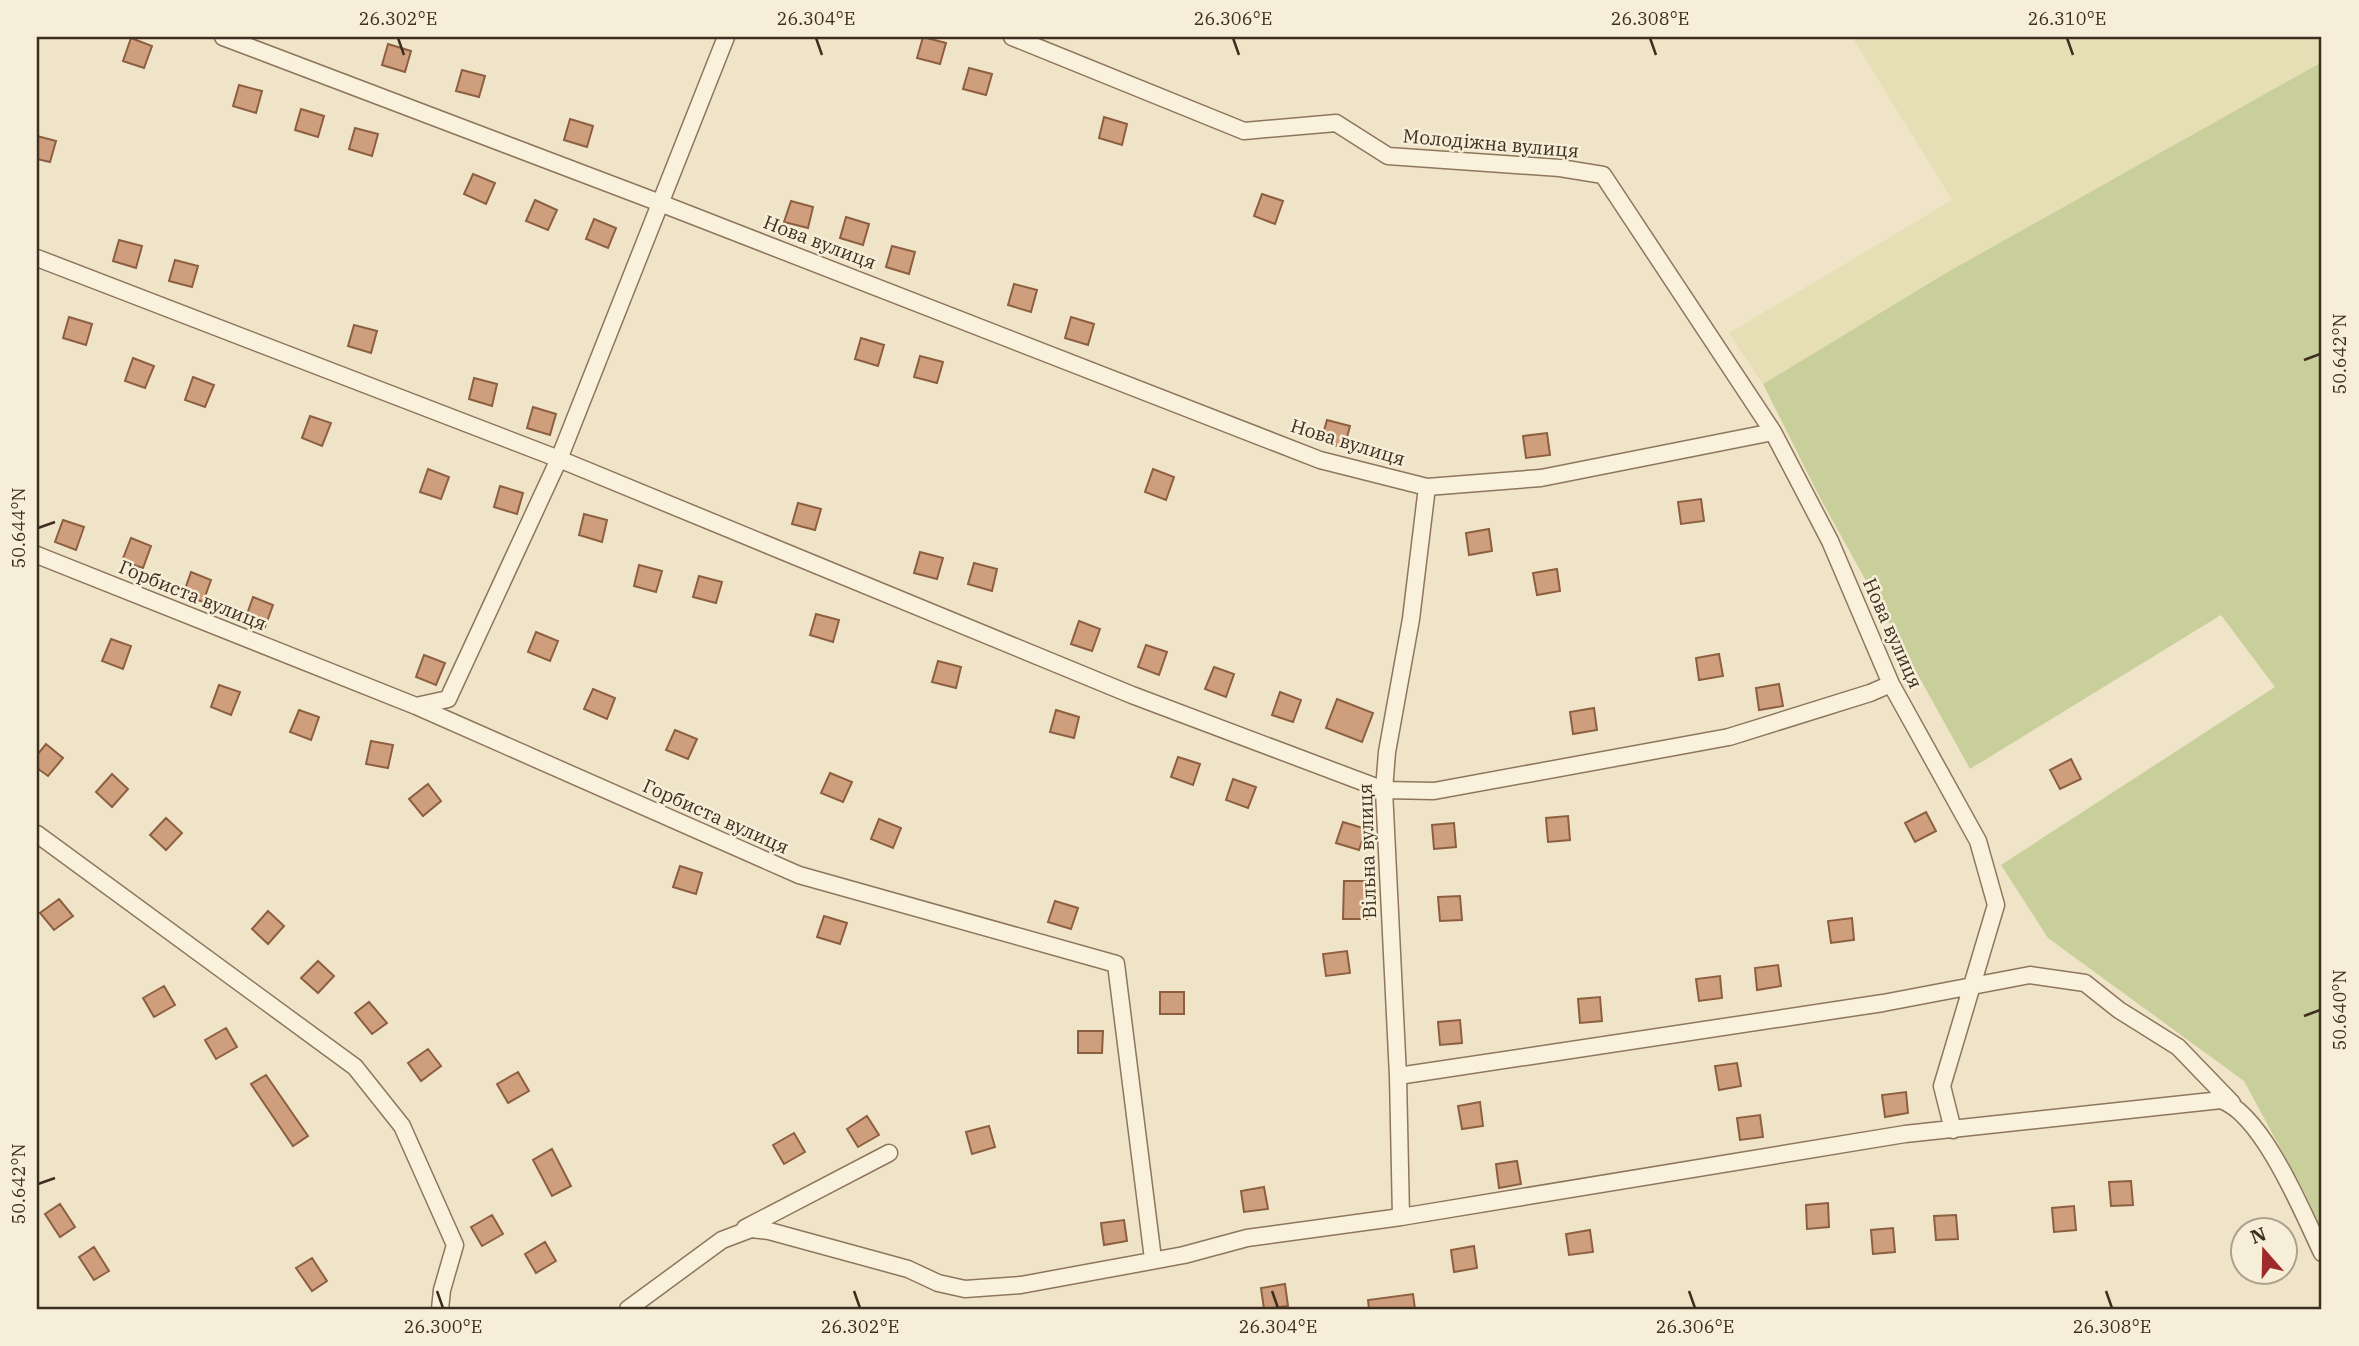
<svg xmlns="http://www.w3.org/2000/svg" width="2359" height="1346" font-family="'IBM Plex Serif',serif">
<rect width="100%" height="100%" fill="#f0e4c8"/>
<path fill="#e6deb5" d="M1852,37H2322V62L1946,273L1763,384L1729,333L1952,200Z"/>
<path fill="#c9cf9b" d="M2322,62V1233L2305,1194L2244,1081L2048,938L2001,865L2275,687L2221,615L1970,769L1819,496L1763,384L1946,273Z"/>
<path fill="#cf9f7d" stroke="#8d5f41" stroke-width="2" d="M923,37L946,43L940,64L917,58Z
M131,38L152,46L144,68L123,61Z
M388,44L411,51L405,72L382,65Z
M969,68L992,74L986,95L963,89Z
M462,70L485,76L479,97L456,91Z
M239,85L262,91L256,113L233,106Z
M301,109L324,116L318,137L295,130Z
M1104,117L1127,124L1122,145L1099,138Z
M570,119L593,126L587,147L564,140Z
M355,128L378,134L372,156L349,149Z
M37,136L56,141L50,162L37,159Z
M473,174L495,183L486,204L464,194Z
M1262,194L1283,201L1275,224L1254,216Z
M535,200L557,210L548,230L526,221Z
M791,201L813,207L808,228L784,222Z
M846,217L869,224L863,245L840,238Z
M594,219L616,228L608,248L586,239Z
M119,240L142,246L136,268L113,261Z
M892,246L915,252L909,274L886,267Z
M175,260L198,266L192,287L169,281Z
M1014,284L1037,290L1031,312L1008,305Z
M69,317L92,324L86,345L63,338Z
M1071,317L1094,324L1088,345L1065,338Z
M354,325L377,331L371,353L348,346Z
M861,338L884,345L878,366L855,359Z
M920,356L943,362L937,383L914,377Z
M133,358L154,366L145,388L125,381Z
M193,377L214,385L205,407L185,400Z
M474,378L497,384L492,406L469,399Z
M533,407L556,414L550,435L527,428Z
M310,416L331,423L322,446L302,438Z
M1327,420L1350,426L1344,448L1321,441Z
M1547,433L1550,455L1526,458L1523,436Z
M428,469L449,477L441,499L420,492Z
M1153,469L1174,477L1166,500L1145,492Z
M500,486L523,493L517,514L494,507Z
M1701,499L1704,521L1681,524L1678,502Z
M798,503L821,509L815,530L792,524Z
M584,514L607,520L602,542L579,535Z
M63,520L84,527L76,550L55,542Z
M1489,529L1492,551L1469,555L1466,533Z
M131,538L151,546L143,568L122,561Z
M920,552L943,558L937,579L914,573Z
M974,563L997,569L992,591L968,584Z
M639,565L662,571L656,592L634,586Z
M1557,569L1560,591L1537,595L1533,573Z
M191,572L211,580L203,602L183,595Z
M699,576L722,582L716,603L693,597Z
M253,597L273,605L265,627L245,620Z
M816,614L839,620L833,642L810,635Z
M1079,621L1100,629L1092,651L1071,644Z
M536,632L558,641L550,661L528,652Z
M111,639L131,646L123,669L102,661Z
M1146,645L1167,652L1159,675L1138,667Z
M1719,654L1723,676L1699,680L1696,658Z
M424,655L445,663L436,685L416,677Z
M938,661L961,667L956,688L932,682Z
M1214,667L1234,674L1226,697L1205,689Z
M1779,684L1783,706L1759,710L1756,688Z
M219,685L240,692L231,715L211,707Z
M593,689L615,698L607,719L584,709Z
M1280,692L1301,700L1293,722L1272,715Z
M1337,699L1373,713L1362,742L1326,728Z
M1594,708L1597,730L1573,734L1570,712Z
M299,710L319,717L311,740L290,732Z
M1056,710L1079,717L1074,738L1050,732Z
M675,730L697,739L688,759L666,750Z
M371,741L393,745L388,768L366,764Z
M46,744L63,758L48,776L37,768V755Z
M1178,757L1200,764L1193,785L1171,777Z
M2071,759L2081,779L2060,789L2050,770Z
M830,773L852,782L843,802L821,793Z
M112,774L128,789L112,807L96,792Z
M1233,779L1256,787L1248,808L1226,800Z
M428,784L441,801L423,816L409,799Z
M1926,812L1936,831L1915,842L1905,823Z
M1568,816L1570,840L1548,842L1546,818Z
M166,818L182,833L166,850L150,835Z
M879,819L901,828L893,848L871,839Z
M1343,822L1366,829L1359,850L1336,843Z
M1454,823L1456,847L1434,849L1432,825Z
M680,866L702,873L696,894L673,887Z
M1344,881H1367V919H1343Z
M1460,896L1462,920L1440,921L1438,897Z
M59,899L73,916L54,930L40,913Z
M1055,901L1078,908L1071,929L1048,922Z
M268,911L284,926L268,944L252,929Z
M824,916L847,923L840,944L817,937Z
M1852,918L1854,940L1831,943L1828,921Z
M1347,951L1350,973L1326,976L1323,954Z
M318,961L334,976L318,993L301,978Z
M1778,965L1781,986L1757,990L1755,968Z
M1720,976L1722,998L1699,1001L1696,979Z
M164,986L175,1005L154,1017L143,998Z
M1160,992H1184V1014H1160Z
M1600,997L1602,1021L1580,1023L1578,999Z
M369,1002L387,1023L372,1034L355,1013Z
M1460,1020L1462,1043L1440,1045L1438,1022Z
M226,1028L237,1047L216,1059L205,1040Z
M1078,1031H1103L1102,1053H1078Z
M428,1049L441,1066L421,1081L408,1063Z
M1737,1063L1741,1086L1719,1090L1715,1066Z
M518,1072L529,1091L508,1103L497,1084Z
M266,1075L308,1136L293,1146L251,1084Z
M1906,1092L1908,1113L1885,1117L1882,1095Z
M1480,1102L1483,1126L1462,1129L1458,1106Z
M1760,1115L1763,1137L1740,1140L1737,1118Z
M867,1116L879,1135L858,1147L847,1129Z
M989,1126L995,1147L972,1154L966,1132Z
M794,1133L805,1152L784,1164L773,1145Z
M552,1149L571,1186L552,1196L533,1160Z
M1517,1161L1521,1184L1499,1188L1496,1164Z
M2131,1181L2133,1205L2111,1206L2109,1182Z
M1264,1187L1268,1209L1244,1212L1241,1191Z
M1828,1203L1829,1227L1807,1229L1806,1205Z
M60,1204L75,1227L60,1237L45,1214Z
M2074,1206L2076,1230L2054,1232L2052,1208Z
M492,1215L503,1234L482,1246L471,1227Z
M1956,1215L1958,1239L1936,1240L1934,1216Z
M1124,1220L1127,1241L1104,1245L1101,1223Z
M1893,1228L1895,1252L1873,1254L1871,1230Z
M1590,1230L1593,1252L1569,1255L1566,1234Z
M545,1242L556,1261L536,1273L525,1254Z
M1474,1246L1477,1268L1454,1272L1451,1250Z
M94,1247L109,1271L94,1280L79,1257Z
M312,1258L327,1281L312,1291L296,1268Z
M1285,1284L1288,1306L1264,1309L1261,1288Z
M1413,1294L1415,1309H1369L1368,1300Z"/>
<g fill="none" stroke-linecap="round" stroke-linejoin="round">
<g stroke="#8d765c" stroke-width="19">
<path id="street" d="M223,37L660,203L1320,460L1427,487L1541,478L1773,432L1830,541L1891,684L1978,841L1996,905L1942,1086L1953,1130
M1012,37L1244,131L1336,123L1388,156L1560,168L1603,175L1773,432
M37,258L559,459L1132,695L1384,790L1434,791L1729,737L1870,693L1891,684
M37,555L416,706L799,875L1116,964L1153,1259
M416,706L448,699L559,459L726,37
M37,834L355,1067L402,1126L455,1245L442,1290L440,1309
M1398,1076L1883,1003L2030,975L2085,983L2119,1010L2178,1047L2232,1103
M1401,1217L1398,1076L1384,790L1387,752L1411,619L1427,487
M745,1228L889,1153
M628,1309L722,1240L751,1229L769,1231L908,1269L938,1283L965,1289L1021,1285L1184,1255L1247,1238L1401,1217L1905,1134L2221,1100C2263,1115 2303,1213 2322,1253"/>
</g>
<use href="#street" stroke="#faf1dc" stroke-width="16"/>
</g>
<path fill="none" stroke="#3d2e20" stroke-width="2.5" d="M398,38L404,55M816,38L822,55M1233,38L1239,55M1650,38L1656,55M2067,38L2073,55M2304,360L2320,354M38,528L55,522M2304,1016L2320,1010M38,1184L55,1178M437,1291L443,1308M854,1291L860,1308M1272,1291L1278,1308M1689,1291L1695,1308M2106,1291L2112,1308"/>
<g text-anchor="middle" stroke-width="5" stroke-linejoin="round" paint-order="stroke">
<g font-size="19" fill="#3d2e20" stroke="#f7eed8">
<text transform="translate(1491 143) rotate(5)" y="7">Молодіжна вулиця</text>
<text transform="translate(820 242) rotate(21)" y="7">Нова вулиця</text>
<text transform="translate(1348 442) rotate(17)" y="7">Нова вулиця</text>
<text transform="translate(193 595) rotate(22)" y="7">Горбиста вулиця</text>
<text transform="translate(1893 633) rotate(66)" y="7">Нова вулиця</text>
<text transform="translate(716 816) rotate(24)" y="7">Горбиста вулиця</text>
<text transform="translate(1367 851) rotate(-92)" y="7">Вільна вулиця</text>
</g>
</g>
<rect width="2359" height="1346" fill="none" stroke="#f7eed8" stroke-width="77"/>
<g transform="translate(2264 1251) rotate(340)"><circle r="33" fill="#f7eed8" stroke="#ada18e" stroke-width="2"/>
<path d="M0-5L12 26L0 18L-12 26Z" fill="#9e2a2b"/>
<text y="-10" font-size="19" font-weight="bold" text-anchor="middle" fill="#3d2e20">N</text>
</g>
<rect x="38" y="38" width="2282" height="1270" fill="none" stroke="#3d2e20" stroke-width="2.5"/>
<g font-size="18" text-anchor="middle" fill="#3d2e20">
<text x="398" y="25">26.302°E</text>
<text x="816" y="25">26.304°E</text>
<text x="1233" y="25">26.306°E</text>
<text x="1650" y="25">26.308°E</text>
<text x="2067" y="25">26.310°E</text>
<text transform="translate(2340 354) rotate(-90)" y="6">50.642°N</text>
<text transform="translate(19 528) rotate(-90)" y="6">50.644°N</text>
<text transform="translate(2340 1010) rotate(-90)" y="6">50.640°N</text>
<text transform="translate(19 1184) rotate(-90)" y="6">50.642°N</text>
<text x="443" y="1333">26.300°E</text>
<text x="860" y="1333">26.302°E</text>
<text x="1278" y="1333">26.304°E</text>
<text x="1695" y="1333">26.306°E</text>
<text x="2112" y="1333">26.308°E</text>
</g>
</svg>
